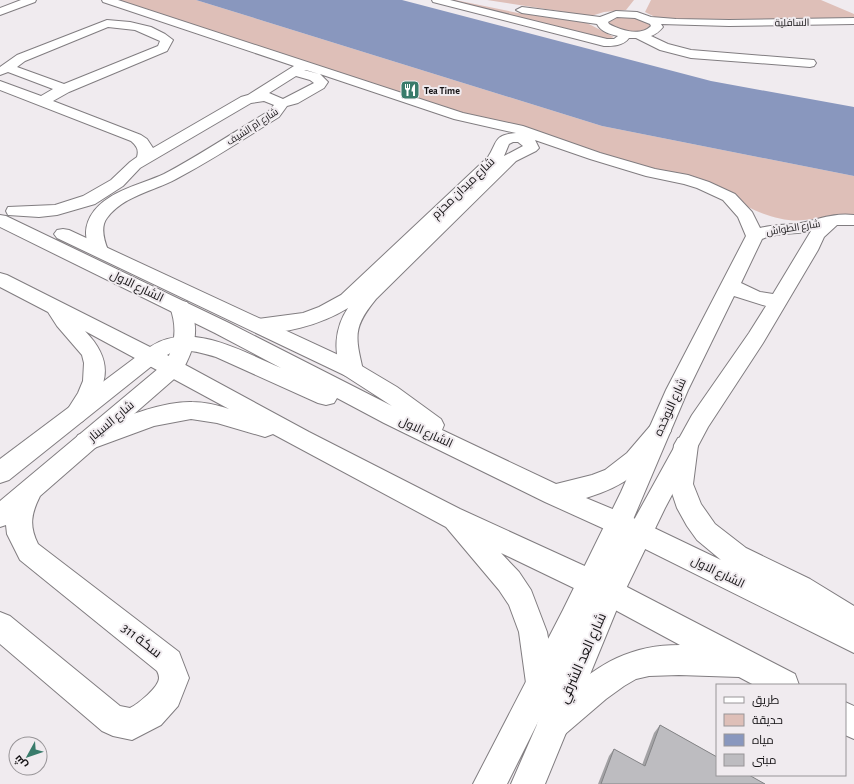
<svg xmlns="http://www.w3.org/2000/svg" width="854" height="784" font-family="'Alegreya Sans',Cairo,sans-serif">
<rect width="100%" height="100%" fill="#f0ebef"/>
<path fill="#debfb8" d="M119,0H196L602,126L854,176V216C836,214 822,218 804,220C783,223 750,211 734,198L549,137L534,130L463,113L436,104Z
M444,0H455L518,13L587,23L614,37L608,39Z
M487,0H634L626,10L604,12L591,16Z
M651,0H821L854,14V18L699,21L655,17L645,12Z
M614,17H635L650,23L651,27C639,37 624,30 610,27L607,21Z"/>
<path fill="#8997be" d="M196,0H402L711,81L854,107V176L602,126Z"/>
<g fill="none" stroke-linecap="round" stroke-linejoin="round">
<g stroke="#817d80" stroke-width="2">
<path id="minor" d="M21,0H36L35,2L0,15V8Z
M102,0H118L463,113L523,126L600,153L655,169L688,175L709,182L735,194L752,212L760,228C772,225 783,225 795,224C815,221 833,212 854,215V225H837L824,237L818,250L763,343L708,427L665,508L621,599L545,784H511L539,720L507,784H473L563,610L621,492L666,390L746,236L738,217L723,200L697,188L684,184L646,176L590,159L535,140L539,148L536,151L516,161L376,299C353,327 355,336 363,370L360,375L352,378L344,375C332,354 335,327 348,308C324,323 279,338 251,330L248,325L251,320L303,313L319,307L341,295L488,157C498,142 493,135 516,133L454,119L320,74L328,82L324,88L298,103L287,106L279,117C245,138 212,160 176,179C154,191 123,196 107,218C100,227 104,240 108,250L105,254L99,255L93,254C83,240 84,224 94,211C111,190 140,185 164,174C200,155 234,132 269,111L274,105L264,101L251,103L140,168L123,186L95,204L57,215L39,217L8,215L6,211L8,207L55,205L83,196L111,180L130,162L137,157C139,150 137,146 131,141L0,90V81L41,96L53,89L8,72L0,75V67L17,55L107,20L130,22L151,27L165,34L173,40L167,51L69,92L53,101L141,135L147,139L153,148L241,97L248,95L294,66L103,2ZM108,27L135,30L160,41L158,46L64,84L17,67L25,61ZM304,70H306L319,74ZM296,76L310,80L314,83L283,99L269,93ZM513,142H518L523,146L504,156L509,144ZM811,231L773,294L760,292L741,283L762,239C776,232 795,235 811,231ZM734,296L766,306L749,333L692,415L629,529L688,390Z
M432,0H450L607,39H614L618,36C610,34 601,32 597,24L522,13L516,10L522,7L600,17L616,11L637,12L651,17L676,19L729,20L854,18V24L729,26L661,24L663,27C659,32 656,34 651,36L668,44L691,50L814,60L816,63L814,66L810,67L691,58L660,50L636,38H629C623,46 613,46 604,46L433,2ZM617,17L635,18L650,24L651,26C640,37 620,30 609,24L608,22Z
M180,301L187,302C202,327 194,350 181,373L40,496C31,514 29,526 38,544L179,652L189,678L178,706L161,725L132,740L113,736L102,731L0,644V612L10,616L120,706L130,708C138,704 159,687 159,678C159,675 158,673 157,671L20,560L7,534L6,525L0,527V501L165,363C176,345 177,326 170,307L173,302Z
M151,349L158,351L161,356L158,361L9,480L0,483V459L144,351Z"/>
</g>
<g stroke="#817d80" stroke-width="2">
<path id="major" d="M0,215L6,216L229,323L392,406L344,375L57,238L54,234L57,230L63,229L69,230L360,365L397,387L441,419L444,425L442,430L556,484L592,475L605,470L627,453L651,425L659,422L667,425L671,431L667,437C642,471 628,485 586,498L627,515L721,560L697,540L687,526L677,508L669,484L674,445L678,438L686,436L694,438L698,445L693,484L701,504L715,524L746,548L810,579L854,606V653L609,531L545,502L384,423L337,398L334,403L326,405L318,403L216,357C201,353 181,346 167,355L309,432L460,509L600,573L795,674L799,685H754L739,677L679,675L649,676L636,679L624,686L606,699L564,735L553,740L542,735L537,724C544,709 551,705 563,695C601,663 630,645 680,645L580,591L501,553L519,572L531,590L547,632L556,683L552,694L541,698L530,694L526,683L519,632L509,605L499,590L446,527L273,434L265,437L217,423L191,419L154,426L86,451L78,449L74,442L78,435C110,423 158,401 192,402C205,402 217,405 229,409L85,331C117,364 106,387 83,421L75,424L67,421L64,415L78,393L83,381L84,363L82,355L57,326L48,312L0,287V273L7,275L150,347C190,320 243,352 281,368L215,333L0,227Z
M845,702L854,706V739L845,735Z"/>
</g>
<use href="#minor" fill="#fff" fill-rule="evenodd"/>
<use href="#major" fill="#fff" fill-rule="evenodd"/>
</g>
<path fill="#a3a2a5" d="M660,725L765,784H598L609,756L614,749L642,765L654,733Z"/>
<path fill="#bdbcc0" stroke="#848486" d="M660,725L717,757V775H749L765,784H601L614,749L645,766Z"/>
<defs>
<g id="restaurant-square" transform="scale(1)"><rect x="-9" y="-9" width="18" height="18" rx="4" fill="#397b6b" stroke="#f0ebef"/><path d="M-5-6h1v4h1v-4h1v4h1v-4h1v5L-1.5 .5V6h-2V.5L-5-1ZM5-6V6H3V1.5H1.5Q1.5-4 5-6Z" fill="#fff"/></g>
</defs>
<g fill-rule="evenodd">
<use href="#restaurant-square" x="410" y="90"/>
</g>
<g text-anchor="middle" stroke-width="4" stroke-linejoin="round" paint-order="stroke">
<g font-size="10" fill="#151315" stroke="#f0ebef">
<text transform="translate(792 22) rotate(-1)" y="4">السافلية</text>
<text transform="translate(252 126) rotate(-33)" y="4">شارع ام الشيف</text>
<text transform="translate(793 227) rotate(-9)" y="4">شارع الطواش</text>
</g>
<g font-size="10" font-weight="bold" fill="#151315" stroke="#f0ebef" text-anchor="start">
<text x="424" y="94">Tea Time</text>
</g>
<g font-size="12" fill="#151315" stroke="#f0ebef">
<text transform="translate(463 188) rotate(-44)" y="4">شارع ميدان محزم</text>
<text transform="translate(137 286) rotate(26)" y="4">الشارع الاول</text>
<text transform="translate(670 407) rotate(-66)" y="4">شارع النوخده</text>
<text transform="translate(111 421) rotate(-40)" y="4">شارع السينار</text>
<text transform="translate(426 432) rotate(25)" y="4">الشارع الاول</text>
<text transform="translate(718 572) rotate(26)" y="4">الشارع الاول</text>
</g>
<g font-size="14" fill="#151315" stroke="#f0ebef">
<text transform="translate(142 640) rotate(38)" y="5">سكة 311</text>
<text transform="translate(582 658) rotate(-66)" y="5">شارع العد الشرقي</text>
</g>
</g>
<rect x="716" y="684" width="130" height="92" fill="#f0ebef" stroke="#989598"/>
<rect x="724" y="697" width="20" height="6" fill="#ffffff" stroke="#989598"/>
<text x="752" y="704" font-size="12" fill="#151315">طريق</text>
<rect x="724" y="714" width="20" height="12" fill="#debfb8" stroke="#989598"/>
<text x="752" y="724" font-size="12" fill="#151315">حديقة</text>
<rect x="724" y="734" width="20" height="12" fill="#8997be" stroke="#989598"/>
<text x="752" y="744" font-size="12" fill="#151315">مياه</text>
<rect x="724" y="754" width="20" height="12" fill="#bdbcc0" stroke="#989598"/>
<text x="752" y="764" font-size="12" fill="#151315">مبنى</text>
<g transform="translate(28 756) rotate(230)"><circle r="19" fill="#f0ebef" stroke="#989598"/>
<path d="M0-3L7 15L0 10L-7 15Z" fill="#397b6b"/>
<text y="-6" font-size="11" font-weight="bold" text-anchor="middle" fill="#151315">ش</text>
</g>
</svg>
